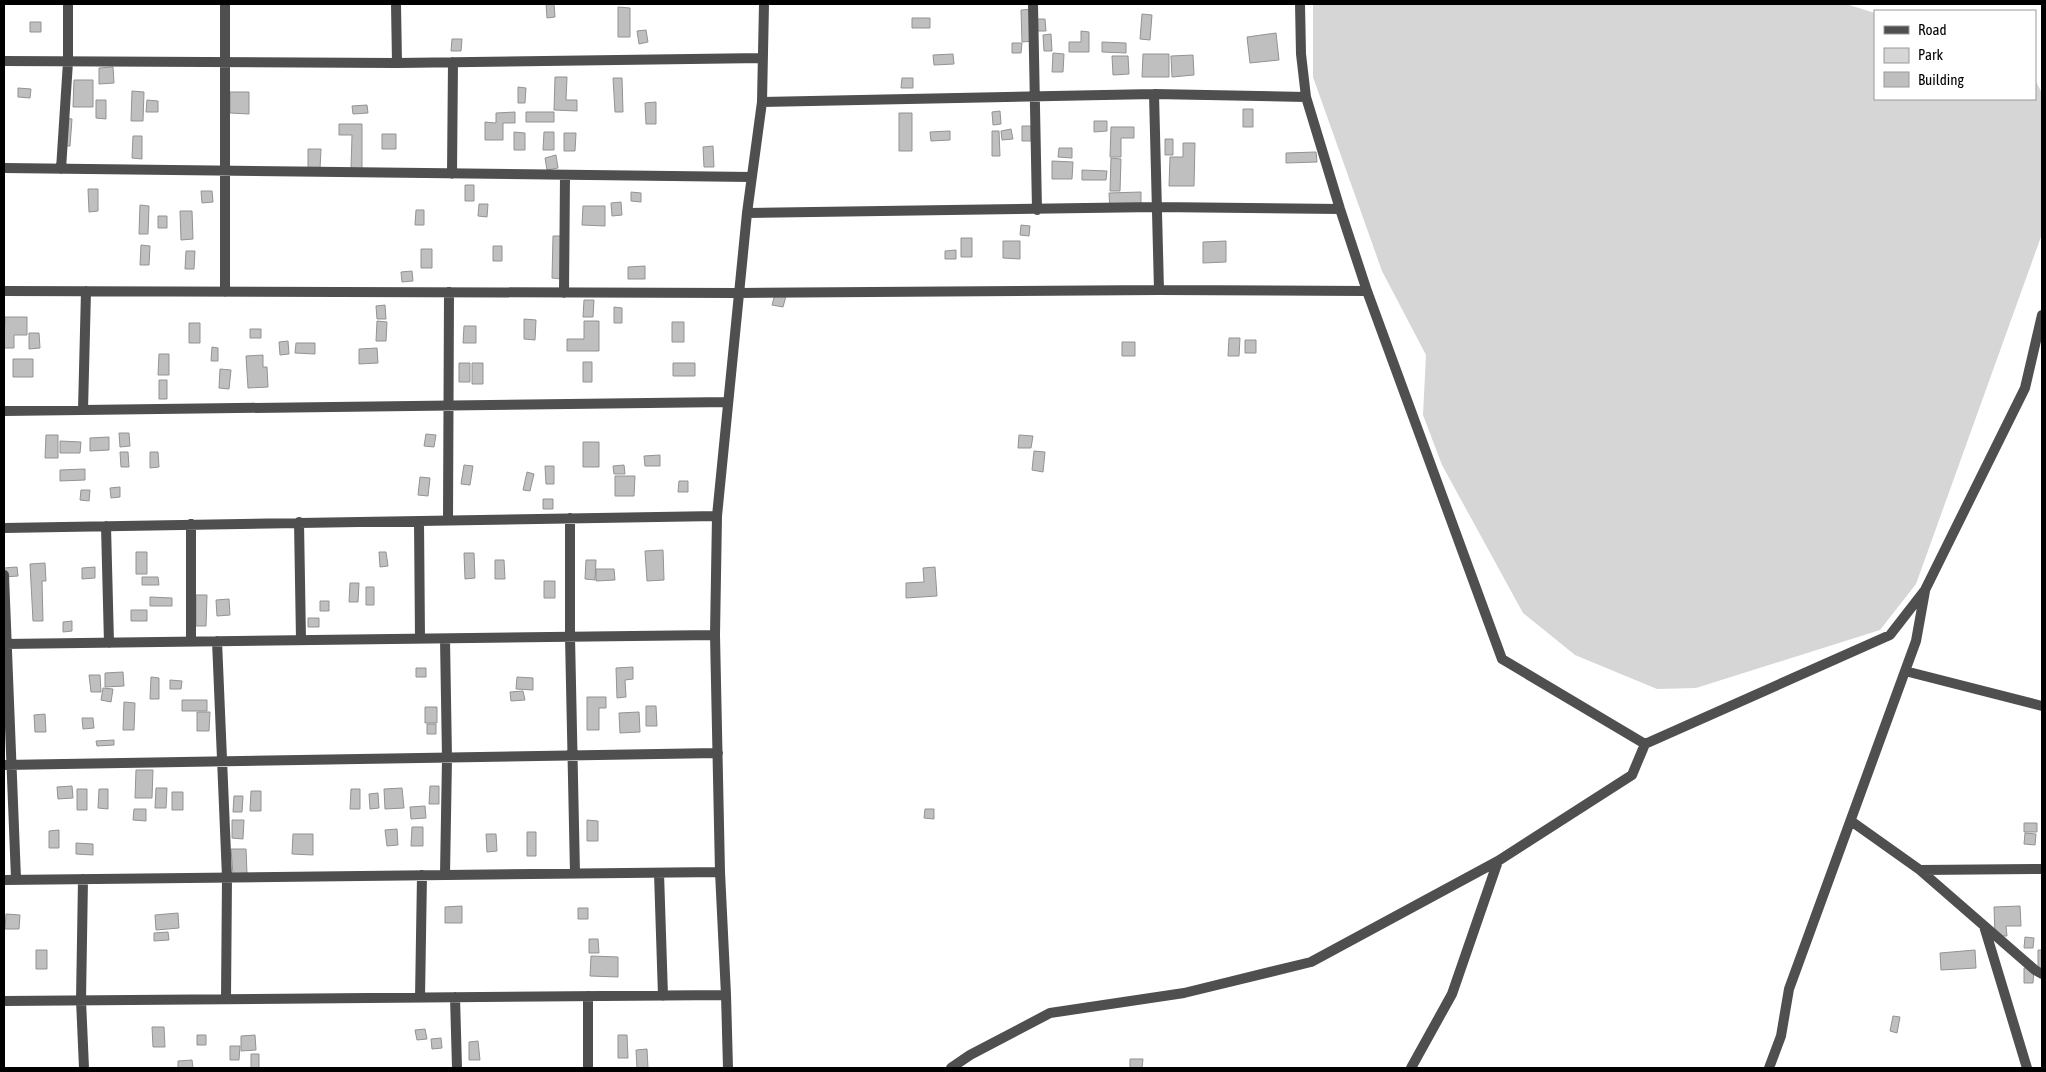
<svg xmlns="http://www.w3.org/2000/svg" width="2046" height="1072" font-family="'Asap Condensed',sans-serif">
<rect width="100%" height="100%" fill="#fff"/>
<path fill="#d6d6d6" d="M1313,4H1846L1875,13V99H2035V80L2042,93V234L1916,584L1880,630L1696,688L1657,689L1575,655L1523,613L1442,465L1423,415L1426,355L1382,271L1313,77Z"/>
<path fill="#bfbfbf" stroke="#939393" d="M546,4H554L555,17L547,18Z
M618,7L630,8V37H618Z
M1035,9L1036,19H1045L1046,31H1034V41L1022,42L1021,10Z
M1142,14L1152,15L1150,40L1140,39Z
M912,18H930V28H912Z
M30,22H41V32H30Z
M646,30L648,42L639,44L637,31Z
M1081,31L1089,32V52H1069V42H1081Z
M1276,33L1279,60L1250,63L1247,37Z
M1051,34L1052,51H1044L1043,35Z
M452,39H462L461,51H451Z
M1102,42L1126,43V53L1102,52Z
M1012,43H1022L1021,53H1012Z
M1053,53L1064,54L1063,72H1052Z
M953,54L954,64L934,65L933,55Z
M1143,54H1169V77H1142Z
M1193,55L1194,75L1172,77L1171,56Z
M1112,56H1128L1129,74L1113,75Z
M113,67L114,83L99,84V68Z
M555,77H567L566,100H577V111L554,110Z
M613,78H622L623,112H615Z
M902,78H913V88H901Z
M74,80H93V107H73Z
M518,87L526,88L525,103H518Z
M18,88L31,89L30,98L18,97Z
M132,91L144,92L143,121H131Z
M230,92H249V114L230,113Z
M96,100H106V119L96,118Z
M147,100L158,101V112H146Z
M656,102V124H646L645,103Z
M367,105L368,113L353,114L352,106Z
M1243,109H1253V127H1243Z
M1000,111L1001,124L993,125L992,112Z
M515,112V123H503V140H485V122L496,123V113Z
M526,112H554V122H526Z
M899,113H912V151H899Z
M64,118L72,119L70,146H62Z
M1094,121H1107V131L1094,132Z
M339,124H362V170L351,169L352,135H339Z
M1022,126H1031V141H1022Z
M1111,127H1134V138H1121V157H1110Z
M1011,129L1013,139L1002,140L1001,131Z
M950,131V140L931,141L930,132Z
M992,131H999L1000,156H992Z
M514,132L525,133V150H514Z
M544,132H554V150H543Z
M564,133H576L575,151H564Z
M382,134H396V149H382Z
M133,136H142V159L132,158Z
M1165,139H1173V155H1165Z
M1183,143H1195L1194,186H1169L1170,157H1183Z
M713,146L714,167H704L703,147Z
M1059,148H1072V158L1058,157Z
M308,149H321L320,169H308Z
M1316,152L1317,162L1286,163V153Z
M556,155L558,168L547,170L545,158Z
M1111,158L1121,159L1120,191H1110Z
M1052,161L1073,162L1072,179H1052Z
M1082,170L1107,171L1106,180H1082Z
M465,185H474V201H465Z
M88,189H98V211L89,212Z
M201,191H212L213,202L202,203Z
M631,192L641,193V202L631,201Z
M1141,192V210L1110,211L1109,193Z
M621,202L622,215L612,216L611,203Z
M479,204H488L487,217L478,216Z
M140,205L149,206L148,234H139Z
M583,206H605V226L582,225Z
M416,210H424V225H415Z
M180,211H192L193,239L181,240Z
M158,216H167V228H158Z
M1021,225L1030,226L1029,236L1020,235Z
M553,236H564L562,279L552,278Z
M961,238H972V257H961Z
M1003,241H1020V259L1003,258Z
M1226,241V262L1203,263V242Z
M141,245L150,246L149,265H140Z
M493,246H502V261H493Z
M421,249H432V268H421Z
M956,250V259H945V251Z
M186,251H195L194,269H185Z
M645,266V279H628V267Z
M412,271L413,281L402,282L401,272Z
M775,294L786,296L783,307L772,305Z
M584,300H594L593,317H583Z
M385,305L386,319H377L376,306Z
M614,307L622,308V323H614Z
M5,317H27V335H14V348H4Z
M524,319L536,320L535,340L524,339Z
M377,321L387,322L386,341H376Z
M584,321H599V351H567V339H584Z
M672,322H684V342H672Z
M189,323H200V343H189Z
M464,326H476V343H463Z
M250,329H261V338H250Z
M29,333H39L40,348L29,349Z
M1229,338H1240L1239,356H1228Z
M1245,340H1256V353H1245Z
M288,341L289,354L280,355L279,342Z
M1122,342H1135V356H1122Z
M296,343H315V354L295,353Z
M212,347L218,348V361H211Z
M377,348L378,363L359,364V349Z
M159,354H169V375H158Z
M263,355V367H267L268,387L248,388L246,356Z
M13,359H33V377H13Z
M583,362H592V382H583Z
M459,363H470V382H459Z
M472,363H483V384H472Z
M673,363H695V376H673Z
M220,369L231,370L229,389L219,388Z
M159,380H167V399H159Z
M119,433H129L130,446L120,447Z
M426,434L436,435L434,447L424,446Z
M46,435H58V458H45Z
M1019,435L1033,436L1031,448H1018Z
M109,437V450L90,451V438Z
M60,441L81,442L80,453H60Z
M583,442H599V467H583Z
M1034,451L1045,452L1043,472L1032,470Z
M120,452H128L129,467H121Z
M150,452H158L159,467L150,468Z
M660,455V466H645L644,456Z
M464,465L473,466L470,485L461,484Z
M624,465L625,474H614L613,466Z
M545,466H554V484H546Z
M85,469V480L60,481V470Z
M527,472L534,474L530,491L523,490Z
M615,476H635L634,496H615Z
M420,477L430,478L428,496L418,495Z
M679,481H688V492H678Z
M120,487V497L111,498L110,488Z
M81,490H90L89,501L80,500Z
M543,499H553V509H543Z
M663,550L664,580L647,581L645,551Z
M136,552H147V574H136Z
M379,552H386L388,566L380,567Z
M464,553H474L475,578L465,579Z
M495,560H504L505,579H495Z
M586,560H596L595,580L585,579Z
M45,563L46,581H42L43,621H33L30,564Z
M17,567L18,576L4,577V568Z
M95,567V578L82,579V568Z
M935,567L937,596L906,598V583L924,582L923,568Z
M596,569H614L615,580L596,581Z
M142,577H158L159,585H142Z
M544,581H555V598H544Z
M350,583H359L358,602H349Z
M366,587H374V605H366Z
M196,595H207L206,626H196Z
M150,597L172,598V606H150Z
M229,599L230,615L217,616L216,600Z
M320,601H329V611H320Z
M131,610H147V621H131Z
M308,618H319V627H308Z
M72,621V631L63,632V622Z
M633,667V679L625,680L626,697L617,698L616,668Z
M416,668H426V677H416Z
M123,672L124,686L105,687V673Z
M89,675H100L101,692H91Z
M151,677L159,678V699H150Z
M517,677L533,678V690L516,689Z
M170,680L182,681L181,689H170Z
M103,688L113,689L111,702L101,700Z
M523,691L525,700L511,701L510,692Z
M587,697H606V708H599V730H587Z
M182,700H207V711H182Z
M124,702L135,703L134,730H123Z
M646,706H656L657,726H646Z
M425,707H437V723H425Z
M197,712H210L209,731H197Z
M639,712L640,732L620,733L619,713Z
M45,714L46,732H35L34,715Z
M82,718H93L94,728L83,729Z
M427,724H436V734H427Z
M114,740V745L97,746L96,741Z
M136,770H153L152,798H135Z
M72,786L73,798L58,799L57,787Z
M430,786H439V804H429Z
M156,788H167L166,808H155Z
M402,788L404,808L385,809L384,789Z
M77,789H87V810H77Z
M99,789H108V809L98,808Z
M351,789H360V809H350Z
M251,791H261V811H250Z
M172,792H183V810H172Z
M378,793L379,808L370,809L369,794Z
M234,796H243L242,812H233Z
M425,806L426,818L411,819L410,807Z
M134,809H146V821L133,820Z
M925,809H934V819L924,818Z
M232,820H244L243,839L232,838Z
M587,820L598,821V841H587Z
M2024,823H2037V832H2024Z
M412,827H423V846H411Z
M397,829L398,845L387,846L385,830Z
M59,830V848H49V831Z
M527,832H536V856H527Z
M2025,833L2036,834L2035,845L2024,844Z
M293,834H313V855L292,854Z
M486,834H496L497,851L487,852Z
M76,843L93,844V855L76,854Z
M231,849H246L247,873L233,874Z
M462,906V923H445V907Z
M2020,906L2021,926H2006L2007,936H1995L1994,907Z
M578,908H588V919H578Z
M178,913L179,928L156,930L155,915Z
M6,914L20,915L19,929H5Z
M168,932L169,940L154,941V933Z
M2025,937L2034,938L2033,948H2024Z
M589,939H598L599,953H589Z
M36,950H47V969H36Z
M1975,950L1976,968L1941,970L1940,953Z
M2038,950H2042V969H2038Z
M591,956L618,957V977L590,976Z
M2024,968H2034L2033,983H2024Z
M1893,1016L1900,1017L1897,1033L1890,1031Z
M152,1027H164L165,1047H153Z
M425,1029L427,1039L417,1040L415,1030Z
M197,1035H206V1045H197Z
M255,1035L256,1050L241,1051V1036Z
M618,1035H627L628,1058H618Z
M441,1038L442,1048L432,1049L431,1039Z
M478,1041L480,1060H469V1042Z
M230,1046H240L239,1060H230Z
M647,1049L648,1068H637L636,1050Z
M251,1054H259V1068H251Z
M1130,1059H1143L1142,1068H1130Z
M192,1060L193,1068H178V1061Z"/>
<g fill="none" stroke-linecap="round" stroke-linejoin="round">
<path stroke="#4f4f4f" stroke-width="10" d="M396,4L397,63
M1033,4L1037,210
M1300,4L1301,54L1306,97L1340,209L1367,291L1502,659L1645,744
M4,61L397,63L763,58
M1154,94L1159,290
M762,102L1154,94L1306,97
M4,168L752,177
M61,169L68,62V4
M452,174L453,62
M747,213L1156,207L1340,209
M4,291L738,293L1159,290L1367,291
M225,292V4
M564,293L565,175
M83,410L86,291
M4,411L728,402
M570,518V637L575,873
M448,520L449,292
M419,521L420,639
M299,522L301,640
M106,526L109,643
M4,528L717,516
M4,575L16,879
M445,639L447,758L445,875
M191,641V524
M217,641L227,877L226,999
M4,644L715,635
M1905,671L2042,706
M4,765L718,753
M1851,821L1920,870L2035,970L2042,974
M1920,870L2042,869
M659,873L663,996
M83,879L81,1000L84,1068
M4,880L720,872
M1984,926L2027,1068
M588,996V1068
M455,997L457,1068
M420,998L422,875
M4,1001L726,995
M728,1068L726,995L720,872L715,635L717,516L747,213L762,102L764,4
M951,1068L970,1055L1050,1013L1184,993L1311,962L1498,861L1632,775L1645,744L1890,635L1925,590L2025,388L2042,315
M1411,1068L1452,994L1498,861
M1769,1068L1781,1036L1789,989L1916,641L1925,591"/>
</g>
<rect width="2046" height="1072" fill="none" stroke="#000000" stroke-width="10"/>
<rect x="1874" y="10" width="162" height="90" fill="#ffffff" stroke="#999999"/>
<rect x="1884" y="26" width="25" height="8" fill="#4f4f4f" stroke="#999999"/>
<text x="1918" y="35" font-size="15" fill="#000000">Road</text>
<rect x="1884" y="48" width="25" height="15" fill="#d6d6d6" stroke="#999999"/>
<text x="1918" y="60" font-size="15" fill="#000000">Park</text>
<rect x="1884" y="72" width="25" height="15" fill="#bfbfbf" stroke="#999999"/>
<text x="1918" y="85" font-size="15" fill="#000000">Building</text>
</svg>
